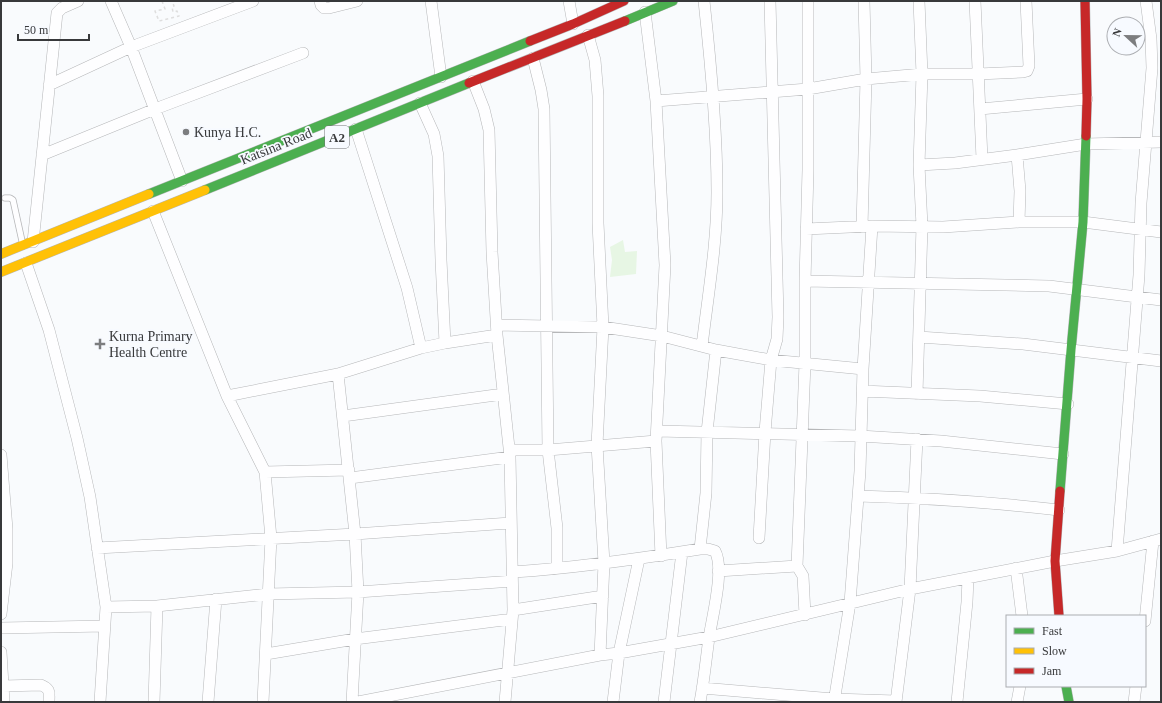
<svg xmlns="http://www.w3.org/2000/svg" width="1162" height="703" font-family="'Times New Roman',serif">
<rect width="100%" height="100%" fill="#f9fbfd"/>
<path fill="#e7f6e4" d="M623,240L625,252L637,251L636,274L610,277L612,260L610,247Z"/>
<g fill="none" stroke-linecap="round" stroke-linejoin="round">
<g stroke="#b6b7b9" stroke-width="7">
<path id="lane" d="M5,198H10L13,200L22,241"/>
</g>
<g stroke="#b6b7b9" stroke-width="12">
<path id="street" d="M111,1L131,47L182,181
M320,1L321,5L324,8H329L357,1
M431,1L441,77
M569,1L573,24
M975,1L982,159
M645,12L656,101L665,265L656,441L661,556
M588,35L595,60L598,96V223L603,327L597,445L604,563L600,655
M533,58L541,90L544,109L548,450L557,528V569
M473,81L484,109L489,130L492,252L497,335L510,457L513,610L505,702
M49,85L131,47L253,1
M656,101L808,89L866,79L922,74H978L1023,72L1027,71L1029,66L1026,1
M420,103L434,134L438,156L441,260L445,343
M980,109L1087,99
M356,129L407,288L421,348
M42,155L155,109L303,53
M1017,155L1020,191L1019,222
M919,165L955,163L1017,155L1086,144L1161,142
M153,211L227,396L265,472L271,538L263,702
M872,226L943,227L1019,222H1083L1161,232
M862,227L866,79L864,1
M806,229L872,226L863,369L860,471L850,603L834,702
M33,242L57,13L62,8L78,1
M26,263L49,330L77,438L90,497L106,607L100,702
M805,281L1049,286L1161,300
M497,325L603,327L662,336L716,350L771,360L863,369
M919,337L1023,344L1161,361
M702,346C708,295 717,244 717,192C717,128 711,65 704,1
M338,374L355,534L358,592L352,702
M862,391L980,396L1068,404
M917,394L922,226L919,165L922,74L919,1
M227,396L338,374L421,348L445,343L497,335
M343,416L503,394
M658,431L860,436L941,441L1063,454
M510,450H548L656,441
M1,455L7,529V563L1,614
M265,472L349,470
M350,478L510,457
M858,496C925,498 992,502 1059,510
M759,538L765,432L771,360L777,339L778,317L770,1
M97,548L355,534L511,523
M700,549H708L715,551C725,569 712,617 709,638C706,659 704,681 700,702
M1117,551L1139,275L1141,203L1152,68L1151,39L1146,1
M1016,568L1022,616
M718,571L797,566
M513,572C576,568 638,559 700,549L706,493L707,432L716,350
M106,607L157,606L268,594L358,592L512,581
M513,610L603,596
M805,615L803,576L797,566L805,363V281L808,170V1
M1145,621L1153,541
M1,628L105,626
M1,652L4,702
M266,654L355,639L512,619
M3,686L41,685C51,689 49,693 49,702
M702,688L834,699L896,701
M154,702L157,606
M208,702L216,599
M358,702L600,655L619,653L709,637L910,589L1055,561L1117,551L1161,539
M613,702L619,653L639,559
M664,702L682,552
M896,702L910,589L917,439
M957,702L967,602L968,578
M1017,702L1020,686
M1134,702L1136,686"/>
</g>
<g stroke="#b6b7b9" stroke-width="10">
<path id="fast" d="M625,21L673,1
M205,190L469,83
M149,194L530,41
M1060,491L1071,350L1083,222L1086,136
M1066,686L1069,702"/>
</g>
<g stroke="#b6b7b9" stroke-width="10">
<path id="slow" d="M1,254L149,194
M1,272L205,190"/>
</g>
<g stroke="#b6b7b9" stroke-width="10">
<path id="jam" d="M1085,1L1087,99L1086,136
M530,41L573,24L624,1
M469,83L625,21
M1059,616L1055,561L1060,491"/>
</g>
<path stroke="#dedede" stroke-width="1.5" stroke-dasharray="3 3" stroke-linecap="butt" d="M162,1L165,9L155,11L159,21L179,16L177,11L173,12L172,7L174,6L172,1"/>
<use href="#lane" stroke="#fefeff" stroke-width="5.5"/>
<use href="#street" stroke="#fefeff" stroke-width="11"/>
<use href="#fast" stroke="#4caf50" stroke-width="9"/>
<use href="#slow" stroke="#ffc107" stroke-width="9"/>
<use href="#jam" stroke="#c62828" stroke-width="9"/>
</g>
<g fill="#7c7d7f" stroke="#f7faff" stroke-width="1.5">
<circle cx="186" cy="132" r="4"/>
<path d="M98 338h4v4h4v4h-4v4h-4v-4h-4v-4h4z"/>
</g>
<g text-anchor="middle" stroke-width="3.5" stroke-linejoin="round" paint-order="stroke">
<rect fill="#f7faff" stroke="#717376" stroke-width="1" x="325" y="126" width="24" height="22" rx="3"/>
<g font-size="13" font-weight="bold" fill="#38393b">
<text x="337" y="142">A2</text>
</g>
<g font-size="14" fill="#38393b" stroke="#f7faff" text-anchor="start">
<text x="194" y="137">Kunya H.C.</text>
<text x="109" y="341">Kurna Primary<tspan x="109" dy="16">Health Centre</tspan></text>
</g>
<g font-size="14" fill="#38393b" stroke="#f7faff">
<text transform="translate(276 146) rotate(-22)" y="5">Katsina Road</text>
</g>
</g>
<rect width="1162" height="703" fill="none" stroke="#38393b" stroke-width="4"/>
<rect x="1006" y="615" width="140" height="72" fill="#f7faff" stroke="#abadb1"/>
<rect x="1014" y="628" width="20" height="6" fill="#4caf50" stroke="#abadb1"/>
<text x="1042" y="635" font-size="12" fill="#38393b">Fast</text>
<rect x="1014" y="648" width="20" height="6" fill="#ffc107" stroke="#abadb1"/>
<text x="1042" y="655" font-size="12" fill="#38393b">Slow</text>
<rect x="1014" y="668" width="20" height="6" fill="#c62828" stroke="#abadb1"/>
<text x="1042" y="675" font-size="12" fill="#38393b">Jam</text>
<g transform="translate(1126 36) rotate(292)"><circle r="19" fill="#f7faff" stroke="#abadb1"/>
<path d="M0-3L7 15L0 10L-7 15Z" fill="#7c7d7f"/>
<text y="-6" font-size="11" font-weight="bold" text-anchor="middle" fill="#38393b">N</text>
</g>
<path d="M18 34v6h71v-6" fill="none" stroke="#38393b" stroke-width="2"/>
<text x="24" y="34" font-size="12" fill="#38393b" stroke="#f7faff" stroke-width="3" paint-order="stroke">50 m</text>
</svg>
